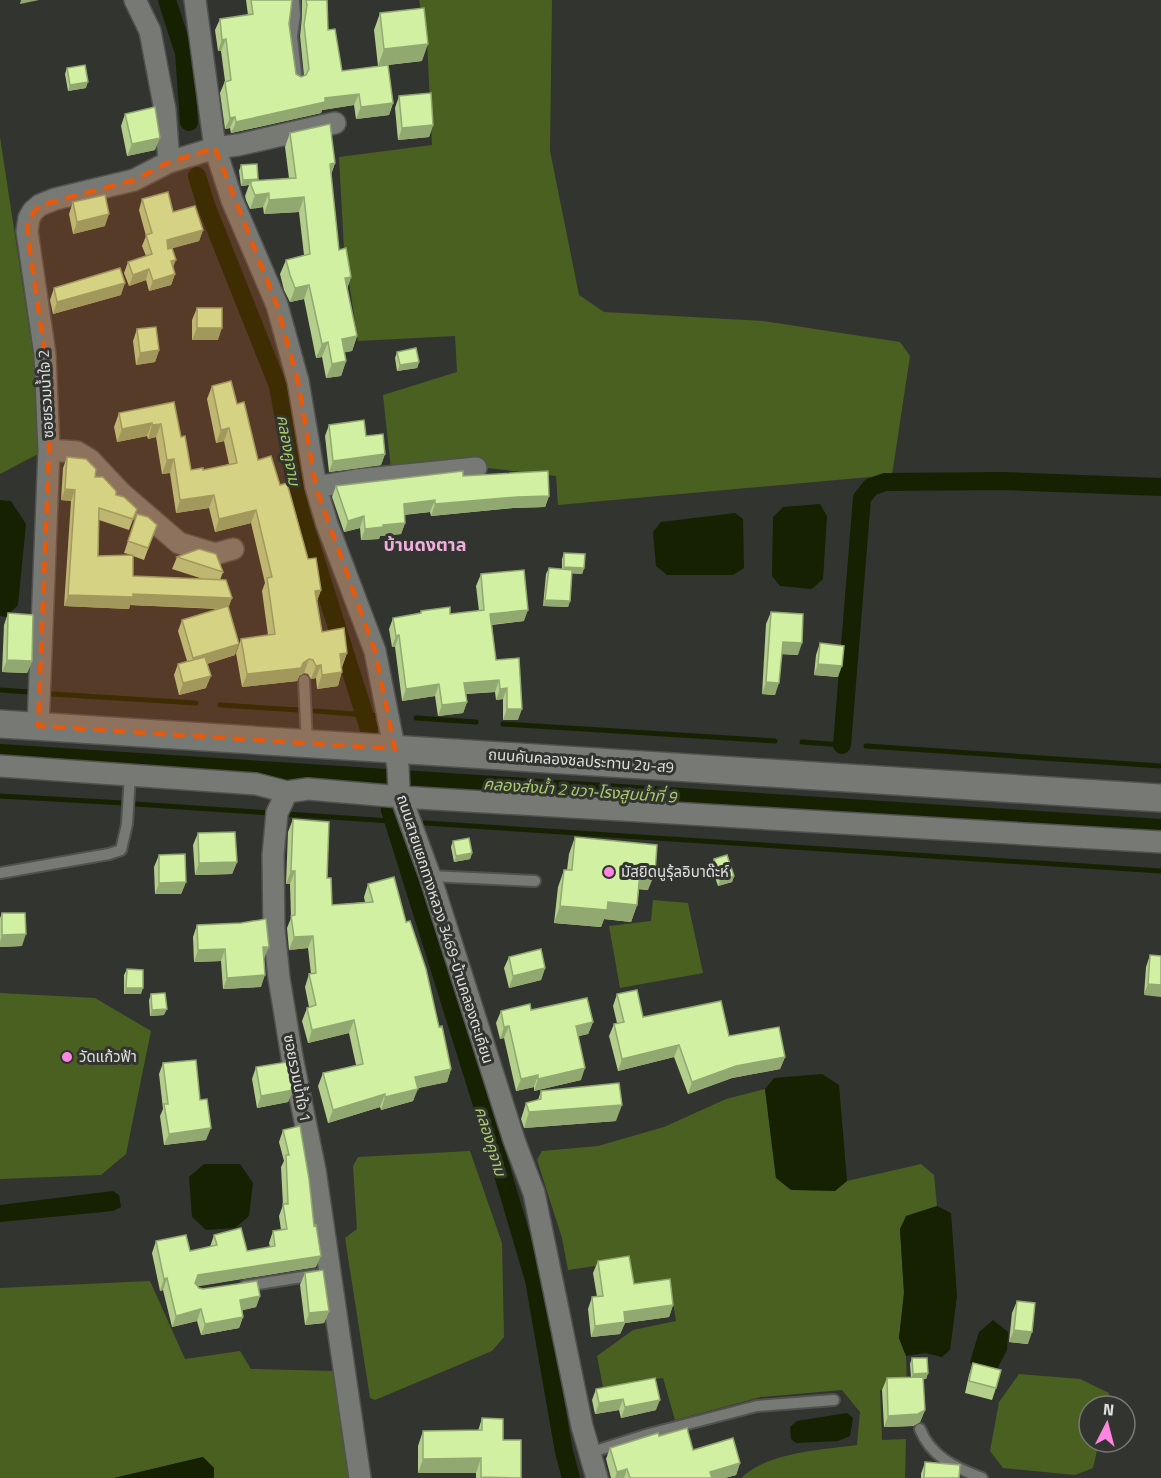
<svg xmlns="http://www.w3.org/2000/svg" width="1161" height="1478" font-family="'Titillium Web','Noto Sans Thai',sans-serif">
<rect width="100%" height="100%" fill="#323430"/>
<path fill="#4a6021" d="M419,0H552L550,151L579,295L604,312L763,321L900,342L910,356L892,475L558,505L556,476L462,465L391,469L383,395L457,372L455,336L358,341L344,249L339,157L432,145L427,40Z
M0,137L38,386V454L0,474Z
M653,900L688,903L703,973L620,988L609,926L651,921Z
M0,993L95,998L151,1031L126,1154L101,1175L0,1179Z
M765,1089L776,1178L834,1191L847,1181L921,1164L934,1175L937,1206L907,1216L900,1229L904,1293L899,1338L906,1356L907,1387L880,1390L882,1440L906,1439L905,1478H741C768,1452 821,1450 857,1445L860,1412L842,1390L761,1397L675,1420L663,1378L603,1387L597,1356L633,1330L676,1321L670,1284L632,1288L629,1261L568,1270L562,1238L537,1160L542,1151L598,1146L664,1127L726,1099Z
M470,1151L502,1243L504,1337L492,1351L375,1400L370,1398L345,1238L357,1229L353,1166L358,1157Z
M150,1281L185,1359L240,1351L251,1369L335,1371L360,1478H214V1468L203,1457L114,1478H0V1288Z
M1019,1374L1080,1379L1109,1393L1107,1406H1089V1442H1099L1093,1468L1075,1475L1003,1468L990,1451L999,1402Z"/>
<path fill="#152100" d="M0,500L11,501L26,524L18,605L6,617L0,616Z
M820,504L827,516L823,579L812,589L780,586L772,576L773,517L783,507Z
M735,513L743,519L744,568L733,575H667L656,566L653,532L661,522Z
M822,1074L839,1085L847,1181L835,1191L791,1190L776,1178L765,1089L774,1078Z
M204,1164H240L253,1183L249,1216L235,1228L206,1230L192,1217L189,1177Z
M113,1191L119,1195L121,1207L113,1211L0,1222V1205Z
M937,1206L951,1213L957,1296L950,1350L942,1357L925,1353L906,1356L899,1338L904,1293L900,1229L906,1216Z
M993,1320L1008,1332L1007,1350L996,1371L980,1373L970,1362L979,1332Z
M847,1413L853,1418L850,1436L838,1441L796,1443L791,1439L790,1427L797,1421Z
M203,1457L214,1468V1478H114Z"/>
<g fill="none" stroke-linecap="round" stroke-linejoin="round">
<path stroke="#152100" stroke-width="5" d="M0,690L29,692
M52,694L196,703
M220,705L299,710
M315,711L381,716
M416,718L476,722
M503,724L775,741
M802,742L844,745
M866,746L1161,766
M0,796L123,803
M135,804L270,813
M286,814L405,822
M425,823L1161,871"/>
<path stroke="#152100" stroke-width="18" d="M167,0L184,53L189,122
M197,176L206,205L278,386L300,510L369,729
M842,745L862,498L871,487L885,482L1002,481L1161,487
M0,753L1161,828
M390,810L489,1127L534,1280L564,1452L571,1478"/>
<g stroke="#515250" stroke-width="14">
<path id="service" d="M294,0L295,16L292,36L297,81
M304,680L307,743
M0,873L109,854L121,850L127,824L130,775
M430,876L535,881
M245,1286L315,1275
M920,1429C931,1457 956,1468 982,1478
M589,1453L649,1434L757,1406L834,1400"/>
</g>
<g stroke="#515250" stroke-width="24">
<path id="minor" d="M135,0L150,31L165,110L169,162
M195,0L215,148L232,200L277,305L298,381L316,487L327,524L375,651L398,767L399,790L401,797L430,876L514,1140L534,1193L582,1426L597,1478
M49,450L77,452L90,460L121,493L179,543L215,554L233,549
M316,487L357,480L476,468
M38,726L49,450L45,355L27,231L29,218L33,211L40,205L55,199L134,180L169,162L215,148L238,145L335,123
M0,766L256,784L287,792L308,789L401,797L1161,842
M287,792L277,813L273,855L274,929L279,978L292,1057L315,1170L360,1478"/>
</g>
<g stroke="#515250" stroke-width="30">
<path id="tertiary" d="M0,724L1161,798"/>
</g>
<use href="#service" stroke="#777974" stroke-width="10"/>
<use href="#minor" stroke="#777974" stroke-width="21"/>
<use href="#tertiary" stroke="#777974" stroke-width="27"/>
</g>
<path fill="#b4ce8b" d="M246,0H292L289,24L296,74L301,77L304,76L300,36L302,17V0H327L328,30L342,71L378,66L374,30L380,13L422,61L388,65L393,103L389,115L356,119L354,105L322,110L321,113L231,133L230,128L225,129L220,93L225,81L221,51H218L215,30L220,19L248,15Z
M67,68L86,88L68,91L65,74Z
M399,96L433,125L429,137L398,140L395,108Z
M125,114L155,150L127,156L121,126Z
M290,133L335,163L331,175L339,250L351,277L347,289L357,336L352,351L344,352L346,361L341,376L326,378L322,357L316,358L304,299L290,302L284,290L280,274L286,260L304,255L299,212L264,214L263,207L250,209L246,200L245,196L249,185L241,186L239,171L241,165L258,179V181L289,178L285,147Z
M142,199L173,212L203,230L199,241L172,248L173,268L175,274L171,285L149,291L146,280L129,286L124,273L128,262L146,256L142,246L146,236L139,210Z
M73,202L105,226L73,234L69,214Z
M54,288L121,295L53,314L50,300Z
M197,308L218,340H192V320Z
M137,329L159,350L155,362L136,365L133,341Z
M397,352L419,362L417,368L397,371L395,358Z
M212,386L237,404L258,460L280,485L308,559L321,590L317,601L322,632L347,653L342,667L338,686L317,689L316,678L311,679L308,674L304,673L299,676L297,681L242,687L236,653L241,639L268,635L262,591L265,583L251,523L215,532L209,508L176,513L170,473L162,474L156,437L148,439L147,436L117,442L114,427L119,413L174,402L181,437L191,470H203L229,464L224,441L216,443L207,399Z
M329,425L385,454L381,465L329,472L325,436Z
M67,457L95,477L116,495L137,509L129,530L99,520L98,556L132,555L124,553L137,514L157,525L144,560L133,556V576L203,579L172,569L177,557L223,572L220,580L232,598L228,607L235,655L207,664L206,688L179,695L174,675L178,664L187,661L178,631L182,620L217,609L130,605L129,609L64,606L71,501L61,500L63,468Z
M463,476L549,496L545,507L513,508L431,516L430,512L404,515L405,523L401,534L380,536L379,539L361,540L360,528L344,532L332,497L336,486Z
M564,553L584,568L582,574L572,573L570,601L568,607L543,606L546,574L549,568L562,569V559Z
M481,574L524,621L492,625L496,660L518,720H503V699L496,700L495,692L466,694L467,702L463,713L438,716L435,696L402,701L395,647H392L389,629L393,618L420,613L421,611L450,614L479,611L476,586Z
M771,612L798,655L782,654L775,695L762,694L766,624Z
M8,613L32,661L27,673L2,672L4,625Z
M820,643L838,677L814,675L816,655Z
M293,819L327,878L332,905L365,902L364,897L368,884L406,922L451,1069L447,1082L417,1088L413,1101L381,1110L380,1107L328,1123L318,1086L323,1073L356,1065L349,1033L308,1043L302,1021L307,1008L309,1007L305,987L309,974H311L308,948L289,950L287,928L291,918L290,884H286L288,832Z
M198,833L237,862L232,874L195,875L193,845Z
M575,837L648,890L639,889L637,905L631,922L604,919L601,927L554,923L558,887L564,870H567L569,854Z
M453,841L472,853L470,859L454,862L451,847Z
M159,855L186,882L181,894H155L154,867Z
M714,859L734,876L732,882L718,886L711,865Z
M2,913L22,946L0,947V918Z
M197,925L264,959L261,987L223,989L221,961L194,962L193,937Z
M1150,955L1161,956L1144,995L1146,967Z
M509,957L545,968L541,980L509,988L504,968Z
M127,969L141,994H124V975Z
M151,994L164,1015L150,1016L149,1000Z
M617,994L643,1017L729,1036L785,1057L780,1069L732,1078L688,1094L674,1057L618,1071L609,1036L614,1024L617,1023L613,1006Z
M531,1010L593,1022L588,1034L578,1036L581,1080L534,1091V1087L516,1091L504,1038L500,1039L496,1023L501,1011Z
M163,1063L200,1100L206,1140L164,1145L160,1116L163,1109L159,1074Z
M256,1067L293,1090L288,1102L257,1108L252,1079Z
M541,1091L616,1121L524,1128L521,1119L526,1103L538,1100Z
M283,1130L316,1267L197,1286L199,1288L260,1296L256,1307L242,1310L243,1317L239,1328L201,1335L197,1321L172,1327L163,1290L160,1291L152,1253L156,1241L190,1251L210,1247L214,1235L247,1251L270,1247L269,1243L273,1231L281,1230L279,1216L283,1205L281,1167L284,1161L279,1142Z
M598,1261L634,1284L673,1305L669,1317L625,1323L620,1334L591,1337L588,1309L592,1297H597L593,1273Z
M305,1273L329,1311L324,1323L305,1325L300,1285Z
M1017,1301L1028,1344L1009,1342L1012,1313Z
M912,1358L928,1373L926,1379H923L925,1410L920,1422L913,1426L884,1427L882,1390L887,1378L911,1377L910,1364Z
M973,1363L996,1388L992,1400L965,1393L969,1375Z
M596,1389L656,1410L621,1418L619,1410L595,1414L592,1400Z
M482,1418L503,1440L521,1478H476V1473H418V1446L423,1431H478Z
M659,1436L693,1450L740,1463L736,1475L725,1478H611L606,1459L610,1448Z
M925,1462L959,1478H921V1474Z"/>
<path fill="#92a871" d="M21,0H39L20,4Z
M226,39L221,51H218L222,40Z
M428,44L422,61L378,66L384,49Z
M88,82L86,88L68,91L70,85Z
M359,94L354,105L322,110L321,113L231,133L236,122L325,98Z
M393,103L389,115L356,119L361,107Z
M235,117L230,128L225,129L230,118Z
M433,125L429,137L398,140L402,128Z
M160,138L155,150L127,156L132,144Z
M335,163L330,177V164Z
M258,179L256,185L251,181L249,185L241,186L243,180Z
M269,193L263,207L250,209L255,195Z
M304,197L299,212L264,214L269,200Z
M109,214L105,226L73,234L77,222Z
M203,230L199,241L163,251L167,240Z
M176,260L172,270L171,261Z
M149,269L146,280L129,286L133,275Z
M175,274L171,285L149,291L153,281Z
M351,277L346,291L345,278Z
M125,283L121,295L53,314L57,302Z
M309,285L304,299L290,302L295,288Z
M197,328H222L218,340H192Z
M357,336L352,351L337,354L342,339Z
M328,342L322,357L316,358L322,344Z
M159,350L155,362L136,365L140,353Z
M346,361L341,376L326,378L332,364Z
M419,362L417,368L397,371L400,365Z
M152,423L147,436L117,442L122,429Z
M161,424L156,437L148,439L152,425Z
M229,428L224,441L216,443L221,430Z
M385,454L381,465L329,472L333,461Z
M174,459L170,473L162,474L167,460Z
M65,489L75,490L71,501L61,500Z
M214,495L209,508L176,513L180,500Z
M549,496L545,507L513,508L431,516L435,504L517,497Z
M435,500L430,512L400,515L404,504Z
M256,510L251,523L215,532L219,519Z
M364,516L360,528L344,532L348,521Z
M405,523L401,534L380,536L379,539L361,540L365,529L383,525Z
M564,567L584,568L582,574L561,573Z
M321,590L316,603L315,591Z
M133,594L232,598L228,609L130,605L129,609L64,606L68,595Z
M545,600L570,601L568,607L543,606Z
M528,610L524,621L486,625L490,614Z
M399,635L395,647H392L396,636Z
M783,642L802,643L798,655L778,654Z
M239,644L235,655L189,669L193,658Z
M347,653L342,667L335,668L340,654Z
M309,659L304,673L299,676L297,681L242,687L247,674L303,663Z
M7,660L32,661L27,673L2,672Z
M818,664L842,666L838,677L814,675Z
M321,665L316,678L311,679L316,666Z
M342,672L338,686L317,689L322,675Z
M211,676L206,688L179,695L183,683Z
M499,680L495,692L460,694L464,683Z
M766,682L779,683L775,695L762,694Z
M439,684L435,696L402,701L406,689Z
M507,688L503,699L496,700L500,689Z
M467,702L463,713L438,716L442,705Z
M507,709H522L518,720H503Z
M472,853L470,859L454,862L456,856Z
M237,862L232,874L195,875L199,863Z
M291,871H295L290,884H286Z
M640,872L655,873L648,890L634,889Z
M734,876L732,882L718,886L720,880Z
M186,882L181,894H155L159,883Z
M608,902L637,905L631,922L604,919L601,927L554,923L560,906Z
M26,934L22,946L0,947V942L2,935Z
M313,936L308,948L289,950L294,937Z
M263,947H269L264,959Z
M225,949L221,961L194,962L198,950Z
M545,968L541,980L509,988L513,976Z
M265,975L261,987L223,989L227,978Z
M1148,984L1161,985V997L1144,995Z
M126,988H143L141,994H124Z
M167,1009L164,1015L150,1016L152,1010Z
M354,1020L349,1033L308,1043L312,1030Z
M593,1022L588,1034L572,1038L576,1026Z
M509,1026L504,1038L500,1039L504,1027Z
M679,1045L674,1057L618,1071L622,1059Z
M785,1057L780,1069L732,1078L688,1094L692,1082L736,1066Z
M585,1068L581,1080L534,1091L538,1079Z
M451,1069L447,1082L410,1090L415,1077Z
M538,1075L534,1087L516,1091L521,1079Z
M418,1089L413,1101L381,1110L385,1097Z
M293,1090L288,1102L257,1108L261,1096Z
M385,1094L380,1107L328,1123L333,1110Z
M622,1105L616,1121L524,1128L529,1112Z
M211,1128L206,1140L164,1145L169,1134Z
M321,1256L316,1267L194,1287L198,1275Z
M167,1278L163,1290L160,1291L164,1279Z
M260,1296L256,1307L236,1312L240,1300Z
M673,1305L669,1317L625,1323L620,1334L591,1337L595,1326L624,1312Z
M201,1309L197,1321L172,1327L176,1316Z
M329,1311L324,1323L305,1325L309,1313Z
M243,1317L239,1328L201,1335L205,1324Z
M1014,1330L1032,1332L1028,1344L1009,1342Z
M928,1373L926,1379L911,1380L913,1374Z
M623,1399L619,1410L595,1414L599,1403Z
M660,1400L656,1410L621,1418L625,1407Z
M925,1410L920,1422L913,1426L884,1427L888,1416Z
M481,1458L476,1473H418L423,1459Z
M740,1463L736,1475L725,1478H708L710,1472Z
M627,1469L624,1478H615L617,1472Z"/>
<path fill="#d1f0a2" stroke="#92a871" stroke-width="1.5" d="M251,0H292L289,24L296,74L301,77L306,75L309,69L304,25L307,5L306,0H327L328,30L335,29L342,71L388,65L393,103L361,107L359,94L325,98V102L240,121L236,122L235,117L230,118L225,82L231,80L226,39L222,40L220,19L253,14Z
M424,8L428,44L384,49L380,13Z
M85,65L88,82L70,85L67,68Z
M431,93L433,125L402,128L399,96Z
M155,107L160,138L132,144L125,114Z
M330,124L335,163L330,164L339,250L346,248L351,277L345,278L357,336L342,339L346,361L332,364L328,342L322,344L309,285L295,288L290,275L286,260L310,254L304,197L269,200V193L255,195L251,185V181L296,178L290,133Z
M257,164L258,179L243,180L241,165Z
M168,192L173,212L195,206L203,230L167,240L168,249L172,248L176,260L171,261L175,274L153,281L149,269L133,275L128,262L152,254L146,235L152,233L142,199Z
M105,195L109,214L77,222L73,202Z
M120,268L125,283L57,302L54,288Z
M197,308H222V328H197Z
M156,327L159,350L140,353L137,329Z
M416,348L419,362L400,365L397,352Z
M231,381L237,404L244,402L258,460L271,456L280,485L287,483L308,559L316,558L321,590L315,591L322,632L344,628L347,653L340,654L342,672L322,675L321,665L316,666L313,660L309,659L303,663L301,668L247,674L241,639L275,634L267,578L272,577L256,510L219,519L214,495L180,500L174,459L167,460L161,424L152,425V423L122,429L119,413L174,402L181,437L185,436L191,470L203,468V470L237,463L229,428L221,430L212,386Z
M364,420L366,436L383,434L385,454L333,461L329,425Z
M67,457L86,459L96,469L95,477H103L116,491V495L124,497L137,509L133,519L99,508L98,556L133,555V576L226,580L232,598L133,594V597L68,595L75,490L65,489Z
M463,471V476L548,471L549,496L517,497L435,504V500L404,504L405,523L383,525V527L365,529L364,516L348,521L336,486Z
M137,514L148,517L157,525L148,548L128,541Z
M199,549L216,554L223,572L177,557Z
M564,553L585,554L584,568L564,567Z
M549,568L572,570L570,601L545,600Z
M524,570L528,610L490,614L496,660L519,658L522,709H507V688L500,689L499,680L464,683L467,702L442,705L439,684L406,689L399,635L396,636L393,618L421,613V611L450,607V614L484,610L481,574Z
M228,606L239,644L193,658L182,620Z
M771,612L803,614L802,643L783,642L779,683L766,682Z
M8,613L33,615L32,661L7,660Z
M820,643L844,646L842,666L818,664Z
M205,657L211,676L183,683L178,664Z
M293,819L329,822L327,878H331L332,905L373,902L368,884L394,877L406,922L410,921L426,969L439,1027L442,1026L451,1069L415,1077L418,1089L385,1097V1094L333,1110L323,1073L363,1064L354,1020L312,1030L307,1008L316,1005L309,974L316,973L313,936L294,937L291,916L295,915V871H291Z
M235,832L237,862L199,863L198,833Z
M575,837L657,845L655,873L640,872L637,905L608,902L607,910L560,906L564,870H572Z
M469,838L472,853L456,856L453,841Z
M185,854L186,882L159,883V855Z
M727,855L734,876L720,880L714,859Z
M2,913H25L26,934L2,935Z
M266,919L269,947H263L265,975L227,978L225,949L198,950L197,925L241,923Z
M541,949L545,968L513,976L509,957Z
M1150,955L1161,956V985L1148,984Z
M127,969L143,970V988H126Z
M637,990L643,1017L721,1001L729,1036L779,1027L785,1057L736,1066L692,1082L679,1045L622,1059L614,1024L624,1022L617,994Z
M165,993L167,1009L152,1010L151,994Z
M587,998L593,1022L576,1026L585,1068L538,1079V1075L521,1079L509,1026L504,1027L501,1011L530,1004L531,1010Z
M196,1060L200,1100L207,1099L211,1128L169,1134L164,1104H168L163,1063Z
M287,1062L293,1090L261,1096L256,1067Z
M619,1083L622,1105L529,1112L526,1103L541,1099V1091Z
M300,1126L309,1179L314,1226L316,1225L321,1256L198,1275L195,1283L199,1288L203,1289L257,1281L260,1296L240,1300L243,1317L205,1324L201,1309L176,1316L167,1278L164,1279L156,1241L186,1235L190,1251L217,1245L214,1235L241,1228L247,1251L275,1246L273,1231L287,1229L283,1204H288L286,1155H289L283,1130Z
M629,1256L634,1284L670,1279L673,1305L624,1312L625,1322L595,1326L592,1297L603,1296L598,1261Z
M323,1270L329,1311L309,1313L305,1273Z
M1017,1301L1035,1303L1032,1332L1014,1330Z
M912,1358H927L928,1373L913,1374Z
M973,1363L1001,1370L996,1388L969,1381Z
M923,1377L925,1410L918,1414L888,1416L887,1378Z
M655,1378L660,1400L625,1407L623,1399L599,1403L596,1389Z
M482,1418L503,1419V1440H521V1478L481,1477V1458L423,1459V1431L482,1430Z
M687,1428L693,1450L733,1438L740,1463L710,1472L712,1478H630L627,1469L617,1472L610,1448L658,1433L659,1436Z
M925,1462L960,1465L959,1478H924Z"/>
<path fill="#e8590c" fill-opacity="0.2" stroke="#e8590c" stroke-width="4.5" stroke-dasharray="12 8" stroke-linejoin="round" d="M215,148L277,305L298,381L316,487L375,651L395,749L38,726L49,450L45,355L27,231L29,218L40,205L134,180L169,162Z"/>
<g fill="#fe85e0" stroke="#323430" stroke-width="2">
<circle cx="609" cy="872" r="6"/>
<circle cx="67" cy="1057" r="6"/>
</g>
<g text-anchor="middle" stroke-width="6" stroke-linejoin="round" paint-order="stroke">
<g font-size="15" fill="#e0e1df" stroke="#323430">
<text transform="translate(46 394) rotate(-93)" y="5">ซอยรวมน้ำใจ 2</text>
<text transform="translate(581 761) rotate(4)" y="5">ถนนคันคลองชลประทาน 2ข-ส9</text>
<text transform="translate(445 929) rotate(72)" y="5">ถนนสายแยกทางหลวง 3469-บ้านคลองตะเคียน</text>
<text transform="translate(297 1078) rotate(79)" y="5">ซอยรวมน้ำใจ 1</text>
</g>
<g font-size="15" fill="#e0e1df" stroke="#323430" text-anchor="start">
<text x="621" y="877">มัสยิดนูรุ้ลอิบาด๊ะห์</text>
<text x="79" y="1062">วัดแก้วฟ้า</text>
</g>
<g font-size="16" font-style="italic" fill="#a9ce68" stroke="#323430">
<text transform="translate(289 450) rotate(80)" y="6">คลองคูจาม</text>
<text transform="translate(580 790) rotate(4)" y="6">คลองส่งน้ำ 2 ขวา-โรงสูบน้ำที่ 9</text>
<text transform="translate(491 1141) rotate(73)" y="6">คลองคูจาม</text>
</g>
<g font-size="18" font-weight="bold" fill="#f1addd" stroke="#323430">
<text x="425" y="551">บ้านดงตาล</text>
</g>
</g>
<g transform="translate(1107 1424) rotate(6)"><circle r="28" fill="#323430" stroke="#787976" stroke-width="1.5"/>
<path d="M0-4.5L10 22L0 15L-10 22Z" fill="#fe85e0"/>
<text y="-9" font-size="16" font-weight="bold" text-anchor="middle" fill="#e0e1df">N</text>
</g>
</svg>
